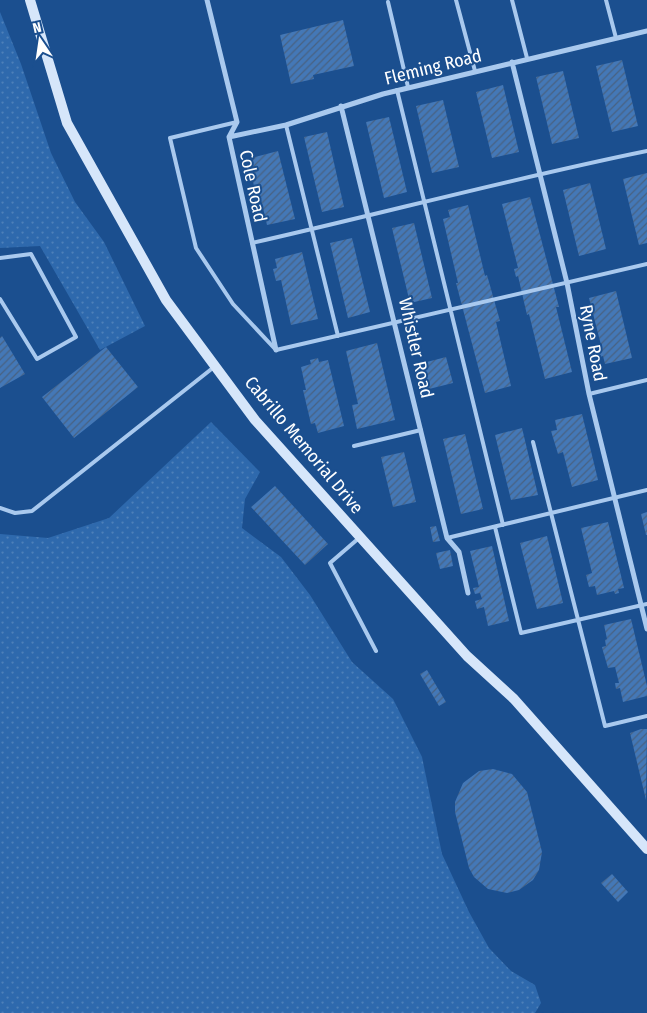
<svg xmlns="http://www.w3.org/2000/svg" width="647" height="1013" font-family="'Fira Sans Condensed',sans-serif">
<defs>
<pattern id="grass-dots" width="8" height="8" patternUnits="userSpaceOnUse" patternTransform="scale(1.25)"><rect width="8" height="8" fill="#2e69ad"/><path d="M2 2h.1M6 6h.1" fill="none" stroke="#4d80b9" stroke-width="1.8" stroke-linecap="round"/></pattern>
<pattern id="building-hatch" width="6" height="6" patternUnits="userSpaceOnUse" patternTransform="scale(1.25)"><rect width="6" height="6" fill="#4478b7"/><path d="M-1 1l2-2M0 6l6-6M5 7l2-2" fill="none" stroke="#486282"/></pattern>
</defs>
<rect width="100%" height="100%" fill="#1b4f8f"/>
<path fill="url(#grass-dots)" d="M0,12L21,64L51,153L75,202L104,242L145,326L100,350L40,246L0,248Z
M211,422L260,472L245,499L242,528L281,557L310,595L352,662L393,699L422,757L442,854L469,912L489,948L511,971L535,985L541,1003L535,1013H0V534L48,538L109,518Z"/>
<path fill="url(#building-hatch)" d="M343,20L354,66L313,75L314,79L291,84L280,35Z
M622,60L638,126L612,132L596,66Z
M563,71L579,138L552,144L536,77Z
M503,85L519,152L492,158L476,92Z
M443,100L459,167L432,173L416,106Z
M389,117L407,192L384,198L366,122Z
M327,132L344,207L322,212L304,137Z
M278,151L295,219L267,225L258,187H254L253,181L256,180L251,158Z
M647,173V243L639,245L623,179Z
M590,183L606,249L579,256L563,190Z
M530,197L559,307H556L572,372L545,379L529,314L527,315L518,276L516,277L514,269L518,268L502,204Z
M468,205L485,276L487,275L500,321L496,322L511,386L485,393L456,283H458L443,219L450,217L448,210Z
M414,223L432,298L410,303L392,228Z
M352,238L370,312L348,318L330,243Z
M302,252L318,319L291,325L281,280L276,281L273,269L277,268L275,259Z
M616,291L632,358L605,364L603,356L598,358L595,346L601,345L589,298Z
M2,336L25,374L0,388V338Z
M377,343L395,420L357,429L352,405L358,404L346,351Z
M106,347L138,387L74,438L42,397Z
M446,357L453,383L425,390L421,374L426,373L423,363Z
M318,358L319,362L328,360L344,426L318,433L315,423L311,424L303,390H306L301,367L311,364L310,360Z
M582,414L598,480L572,487L563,452L558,454L551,431L557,430L555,420Z
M522,428L538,495L511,500L495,435Z
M465,434L483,509L461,514L443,439Z
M404,452L416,502L393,507L381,457Z
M275,486L328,544L305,565L251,507Z
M647,512V535H646L641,514Z
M608,522L624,588L618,589L619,593L615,594L614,591L597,595L595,586L589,587L586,575L592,573L581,528Z
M436,526L440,541L433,542L430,527Z
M547,536L563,603L537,609L520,543Z
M492,546L509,621L488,626L484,607L477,609L475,601L482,599L480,593L475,594L473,588L479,587L470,551Z
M450,550L453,566L440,569L436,553Z
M631,619L647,686V696L623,702L620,688L616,689L615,683H619L615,667L608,668L603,651L602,647L606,646L605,640L607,639L604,625Z
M427,670L446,702L439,706L420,674Z
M641,729H647L646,800L630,733Z
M493,769L512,774L527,792L542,852L539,870L533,880L519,890L507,893L488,889L474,877L469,868L455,812V802L463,783L479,771Z
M612,874L628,892L618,902L601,883Z"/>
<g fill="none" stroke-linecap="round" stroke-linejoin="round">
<path stroke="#a9c9ee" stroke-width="4" d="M456,0L475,71
M512,0L527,58
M606,0L616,38
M388,2L408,87
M397,90L503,525
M237,122L170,138L196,248L233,304L276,350L647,264
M286,125L338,336
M252,243C384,213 514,178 647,151
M0,258L31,254L76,337L37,359L0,299
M589,394L647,380
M533,442L605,726L647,716
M354,446L421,430
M0,508L15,513L32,511L214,367
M495,527L521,633L647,604
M359,538L330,563L376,651
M447,538L647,490"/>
<path stroke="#a9c9ee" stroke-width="5" d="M207,0L237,122L229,137L276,350
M512,62L567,283L589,394L647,629
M341,106L447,538L459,552L468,593
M229,137L286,125L383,94L647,31"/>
<path stroke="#d6e6fa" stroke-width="10" d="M30,0L67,123L166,300L255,420L467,656L514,699L647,849"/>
</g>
<g text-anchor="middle" stroke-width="4" stroke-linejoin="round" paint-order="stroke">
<g font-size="18" fill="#fff" stroke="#1b4f8f">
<text transform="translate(433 67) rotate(-14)" y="6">Fleming Road</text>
<text transform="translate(253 186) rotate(78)" y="6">Cole Road</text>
<text transform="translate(593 343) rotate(79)" y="6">Ryne Road</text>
<text transform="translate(416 348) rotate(77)" y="6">Whistler Road</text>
<text transform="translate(304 445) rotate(50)" y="6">Cabrillo Memorial Drive</text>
</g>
</g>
<g transform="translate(40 40) rotate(347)" stroke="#1b4f8f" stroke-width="4" paint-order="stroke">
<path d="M0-4L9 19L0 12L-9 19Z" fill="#ffffff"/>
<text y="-8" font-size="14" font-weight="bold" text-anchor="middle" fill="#ffffff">N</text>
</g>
</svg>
